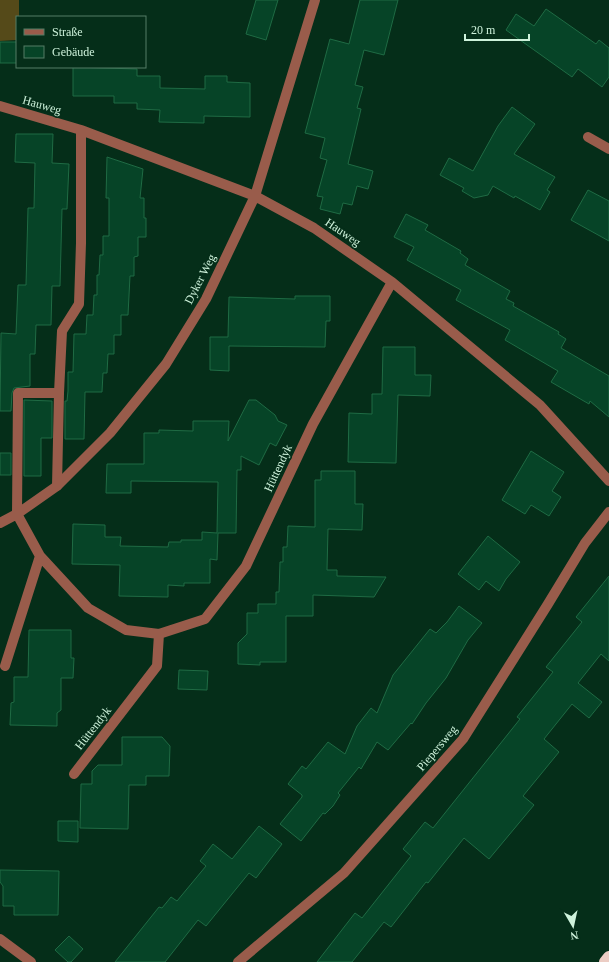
<svg xmlns="http://www.w3.org/2000/svg" width="609" height="962" font-family="'Times New Roman',serif">
<rect width="100%" height="100%" fill="#052e19"/>
<path fill="#554a19" d="M0,0H19V17H17V40L0,41Z"/>
<path fill="#064427" stroke="#1f6b44" d="M256,0H278L266,40L246,34Z
M360,0H398L384,55L364,50L355,85L363,87L357,108L361,109L348,164L373,171L368,189L357,186L352,205L343,203L340,214L320,209L323,197L317,196L327,160L320,158L325,138L305,133L330,39L349,44Z
M546,9L596,44L599,40L609,48V77L602,87L578,69L572,77L506,30L516,14L534,26Z
M0,42H17V63H0Z
M73,67L137,69V76H160V88L205,89V76H227V82L250,83V117L204,116V123L159,122L160,110L137,109V103H114V96H73Z
M512,107L535,124L514,154L555,177L547,190L550,192L540,210L515,196L514,198L493,186L488,195L474,198L462,191L464,188L440,175L449,158L473,171L498,126Z
M16,134H53L52,163L69,164L67,209H62L60,286H52L51,325H36L35,354H30V386L14,388L12,393L11,411H0L1,333L16,334L18,285H26L28,208H34L35,163L15,162Z
M107,157L143,169L140,198H144V218H146V237H138V256L134,257V276H130L128,315H121V335H114V354H108L107,373H103L102,392H85L84,439H65V401H67L68,391V372H73L74,334H86L87,315H93L94,295H97V275H99L100,255H103V236H109V198H106Z
M588,190L609,201V241L571,220Z
M406,214L428,225L425,230L461,251L460,253L468,259L465,265L510,291L506,299L514,303L513,306L559,332L558,334L566,339L561,348L609,376V417L590,401L589,404L551,382L558,371L505,340L510,330L456,300L461,290L407,260L414,247L394,237Z
M295,296H330V321H326L325,347L229,346V371L210,370V337H228L229,297L295,299Z
M383,347H415V375H431L430,396L398,395L396,463L348,462L349,413L372,414V394H382Z
M24,400L52,401V438H41V476H24Z
M249,400H256L275,415L278,421L287,425L276,446L270,443L259,465L241,456V470H237L236,533H218L217,560L210,559V583H184V586L168,585V597L119,596L120,565L72,564L73,524L105,525V537H121L120,546L168,547L169,542H181V540H202V532L217,533L218,482L131,481V493H106L107,464H144V433H159V430L193,431V421H229L228,441Z
M531,451L564,472L552,491L561,497L549,516L531,505L525,514L502,500Z
M0,453H11V475H0Z
M321,471H355V504H363L362,530L328,529L327,570H337V576L386,577L374,597L313,595V616H286V662H260V665L238,664V643L247,634V613H258V604H276V592H279L280,562H283V547H287L288,526L315,527V480H321Z
M488,536L520,562L506,579L499,591L486,581L479,590L458,574Z
M609,576V661L601,654L578,683L602,702L589,718L572,704L544,739L559,752L523,796L534,805L489,859L464,838L428,883L426,882L391,927L384,922L352,962H317L355,913L362,918L411,856L403,849L425,822L433,828L520,719L517,717L553,672L546,667L582,622L576,617Z
M459,606L482,623L468,640L446,678L426,703L412,724L411,723L388,750L377,742L361,769L359,767L338,793L340,795L333,806L325,814L323,813L301,841L280,824L302,797V795L288,784L302,766L306,769L328,742L345,754L357,726L371,708L377,713L393,675L430,629L436,633L447,622Z
M29,630H71V658H74L73,678H61V710L57,713V726L10,725L11,703L14,702V677H28Z
M179,670L208,671L207,690L178,689Z
M122,737H162L170,746L169,776H146V785H129L128,829L80,828L81,784H92V771L98,765H122Z
M58,821H78V842L58,841Z
M259,826L282,844L256,878L249,873L206,926L198,920L165,962H115L159,907L162,908L171,897L177,901L206,866L200,861L213,844L232,859Z
M0,870L59,871L58,915H14V906H3V886L0,882Z
M69,936L83,949L71,962H68L55,950Z"/>
<g fill="none" stroke-linecap="round" stroke-linejoin="round">
<path stroke="#995c4b" stroke-width="10" d="M57,486L59,393"/>
<path stroke="#995c4b" stroke-width="10" d="M0,106L81,130L255,196L314,228L392,282L540,405L609,481
M81,130V243L79,304L62,331L59,393H18L17,514L40,556L88,608L126,630L159,634L205,619L246,566L313,424L392,282
M588,137L609,149
M0,523L17,514L57,486L110,433L166,364L206,299L255,196L315,0
M5,666L40,556
M74,774L157,666L159,634
M0,939L31,962
M238,962L344,873L463,739L548,604L585,543L609,512"/>
<path stroke="#eccdc4" stroke-width="12" d="M605,962L609,957"/>
</g>
<g text-anchor="middle" stroke-width="3.5" stroke-linejoin="round" paint-order="stroke">
<g font-size="12" fill="#cef2db" stroke="#052e19">
<text transform="translate(42 105) rotate(16)" y="4">Hauweg</text>
<text transform="translate(343 232) rotate(34)" y="4">Hauweg</text>
<text transform="translate(200 279) rotate(-63)" y="4">Dyker Weg</text>
<text transform="translate(278 468) rotate(-65)" y="4">Hüttendyk</text>
<text transform="translate(93 728) rotate(-52)" y="4">Hüttendyk</text>
<text transform="translate(437 748) rotate(-50)" y="4">Piepersweg</text>
</g>
</g>
<rect x="16" y="16" width="130" height="52" fill="#052e19" stroke="#557c67"/>
<rect x="24" y="29" width="20" height="6" fill="#995c4b" stroke="#557c67"/>
<text x="52" y="36" font-size="12" fill="#cef2db">Straße</text>
<rect x="24" y="46" width="20" height="12" fill="#064427" stroke="#557c67"/>
<text x="52" y="56" font-size="12" fill="#cef2db">Gebäude</text>
<g transform="translate(573 926) rotate(171)" stroke="#052e19" stroke-width="3" paint-order="stroke">
<path d="M0-3L7 15L0 10L-7 15Z" fill="#cef2db"/>
<text y="-6" font-size="11" font-weight="bold" text-anchor="middle" fill="#cef2db">N</text>
</g>
<path d="M465 34v6h64v-6" fill="none" stroke="#cef2db" stroke-width="2"/>
<text x="471" y="34" font-size="12" fill="#cef2db" stroke="#052e19" stroke-width="3" paint-order="stroke">20 m</text>
</svg>
